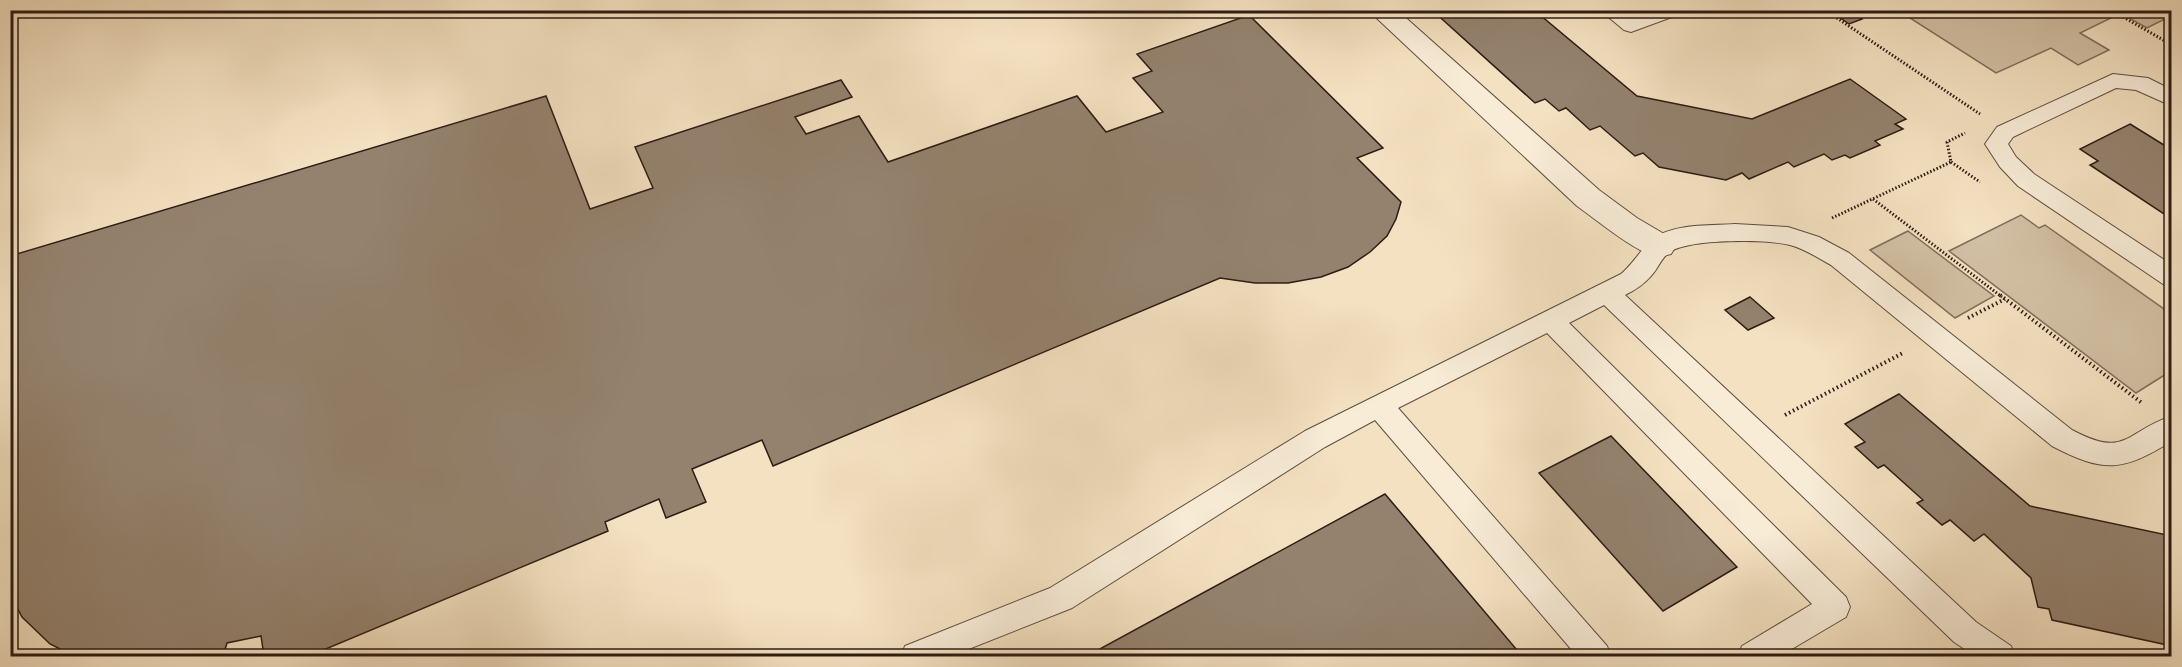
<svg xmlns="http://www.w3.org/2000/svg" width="2182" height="667" font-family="'Gentium Book Plus',serif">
<rect width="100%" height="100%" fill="#f4e1c1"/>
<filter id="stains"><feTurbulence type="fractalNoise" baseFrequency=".00333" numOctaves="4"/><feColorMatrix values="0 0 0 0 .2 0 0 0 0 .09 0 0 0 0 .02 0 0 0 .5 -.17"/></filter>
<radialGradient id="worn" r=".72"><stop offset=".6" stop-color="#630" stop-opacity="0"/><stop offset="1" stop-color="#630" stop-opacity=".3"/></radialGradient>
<path fill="#d2c0a4" stroke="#7f6e5c" stroke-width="1.5" d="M2105,10L2115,16L2080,33L2109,50L2078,65L2051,48L1996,73L1899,11Z
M2116,11H2161L2171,16L2147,28Z
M2021,215L2039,228L2045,225L2171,314V371L2136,393L1949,251Z
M1908,231L1994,296L1955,318L1870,250Z"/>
<path fill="#94826e" stroke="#2c1c15" stroke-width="1.5" d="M1432,10H1534L1637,96L1752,119L1850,79L1906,119L1895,124L1903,129L1875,141L1880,145L1850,158L1845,155L1832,160L1824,154L1794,167L1788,162L1749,179L1742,173L1726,180L1659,167L1643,153L1635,156L1600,126L1590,130L1566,108L1559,111L1545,99L1535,103Z
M1829,10H1850L1862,19L1849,24Z
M1249,15L1383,148L1357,158L1401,202L1396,219L1387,236L1370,252L1348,267L1321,277L1288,283H1255L1220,278L773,466L762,440L692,469L706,502L666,518L659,499L605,522L608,531L309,656H264L261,636L227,643L223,656H74L50,644L22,617L10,594V441L16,414L10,416V256L546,96L590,209L653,188L635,147L841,80L852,97L795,117L806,134L859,116L888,162L1077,96L1106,132L1163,112L1133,78L1152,71L1137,54Z
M2130,124L2172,150L2170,218L2090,165L2098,161L2080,149Z
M1750,297L1774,318L1748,330L1725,310Z
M1899,394L2030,506L2172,536V646L2052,620L2049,609L2038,607L2031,578L1984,534L1974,541L1950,520L1942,525L1917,503L1923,500L1884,465L1878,468L1855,447L1865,442L1845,424Z
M1611,436L1737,567L1663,611L1539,473Z
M1385,494L1522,656H1087Z"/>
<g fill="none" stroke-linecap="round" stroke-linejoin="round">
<g stroke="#5e4d40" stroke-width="2">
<path id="service" d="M1600,10H1623L1633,18L1653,10H1683L1680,14L1631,32L1624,30Z
M2113,74L2148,78L2172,90V106L2136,90L2116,88L2013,137L2008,144L2016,157L2034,174L2172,265V287L2163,284L2018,186L2000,167L1985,144L1997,127Z
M1735,224L1788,227L1819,237L1849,253L2072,430C2127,459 2124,432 2172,416V441C2122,472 2104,473 2052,446L1831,265C1818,258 1805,249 1790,245C1765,239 1693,239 1671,251C1662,256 1658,269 1651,276C1643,285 1635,290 1625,295L1976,622L2011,646L2015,656H1975L1954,642L1604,305L1569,323L1846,597L1850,607L1846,617L1780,656H1738L1742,646L1812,604L1547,333L1398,408L1607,646L1611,656H1577L1375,420L1325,447L1072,608L951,656H901L905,646L1050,588L1305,431L1621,274C1631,266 1645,245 1652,239C1676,223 1708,226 1735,224Z"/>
</g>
<g stroke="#5e4d40" stroke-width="2">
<path id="minor" d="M1368,10H1397L1599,190L1637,218L1671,238L1676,246L1671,254C1666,255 1662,257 1657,257C1635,252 1597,220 1577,206Z"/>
</g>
<path stroke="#2c1c15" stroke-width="3" stroke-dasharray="1.5 2" stroke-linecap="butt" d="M1825,10L1980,114
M2111,10L2172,45
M1951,162L1980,182
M1873,199L2002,297
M1832,218L1951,162L1947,142L1965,133"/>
<path stroke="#2c1c15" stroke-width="4" stroke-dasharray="1.5 3" stroke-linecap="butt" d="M2000,295L2142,403
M1968,318L2005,299
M1785,415L1903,353"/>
<use href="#service" fill="#f8ecd7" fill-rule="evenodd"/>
<use href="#minor" fill="#f8ecd7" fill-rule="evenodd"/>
</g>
<rect width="2182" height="667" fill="none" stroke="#f4e1c1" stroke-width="36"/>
<rect x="12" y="12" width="2158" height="643" fill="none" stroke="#2c1c15" stroke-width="3"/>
<rect x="18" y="18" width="2146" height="631" fill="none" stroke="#2c1c15" stroke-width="1.5"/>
<rect width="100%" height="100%" filter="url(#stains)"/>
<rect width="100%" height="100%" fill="url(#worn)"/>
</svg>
